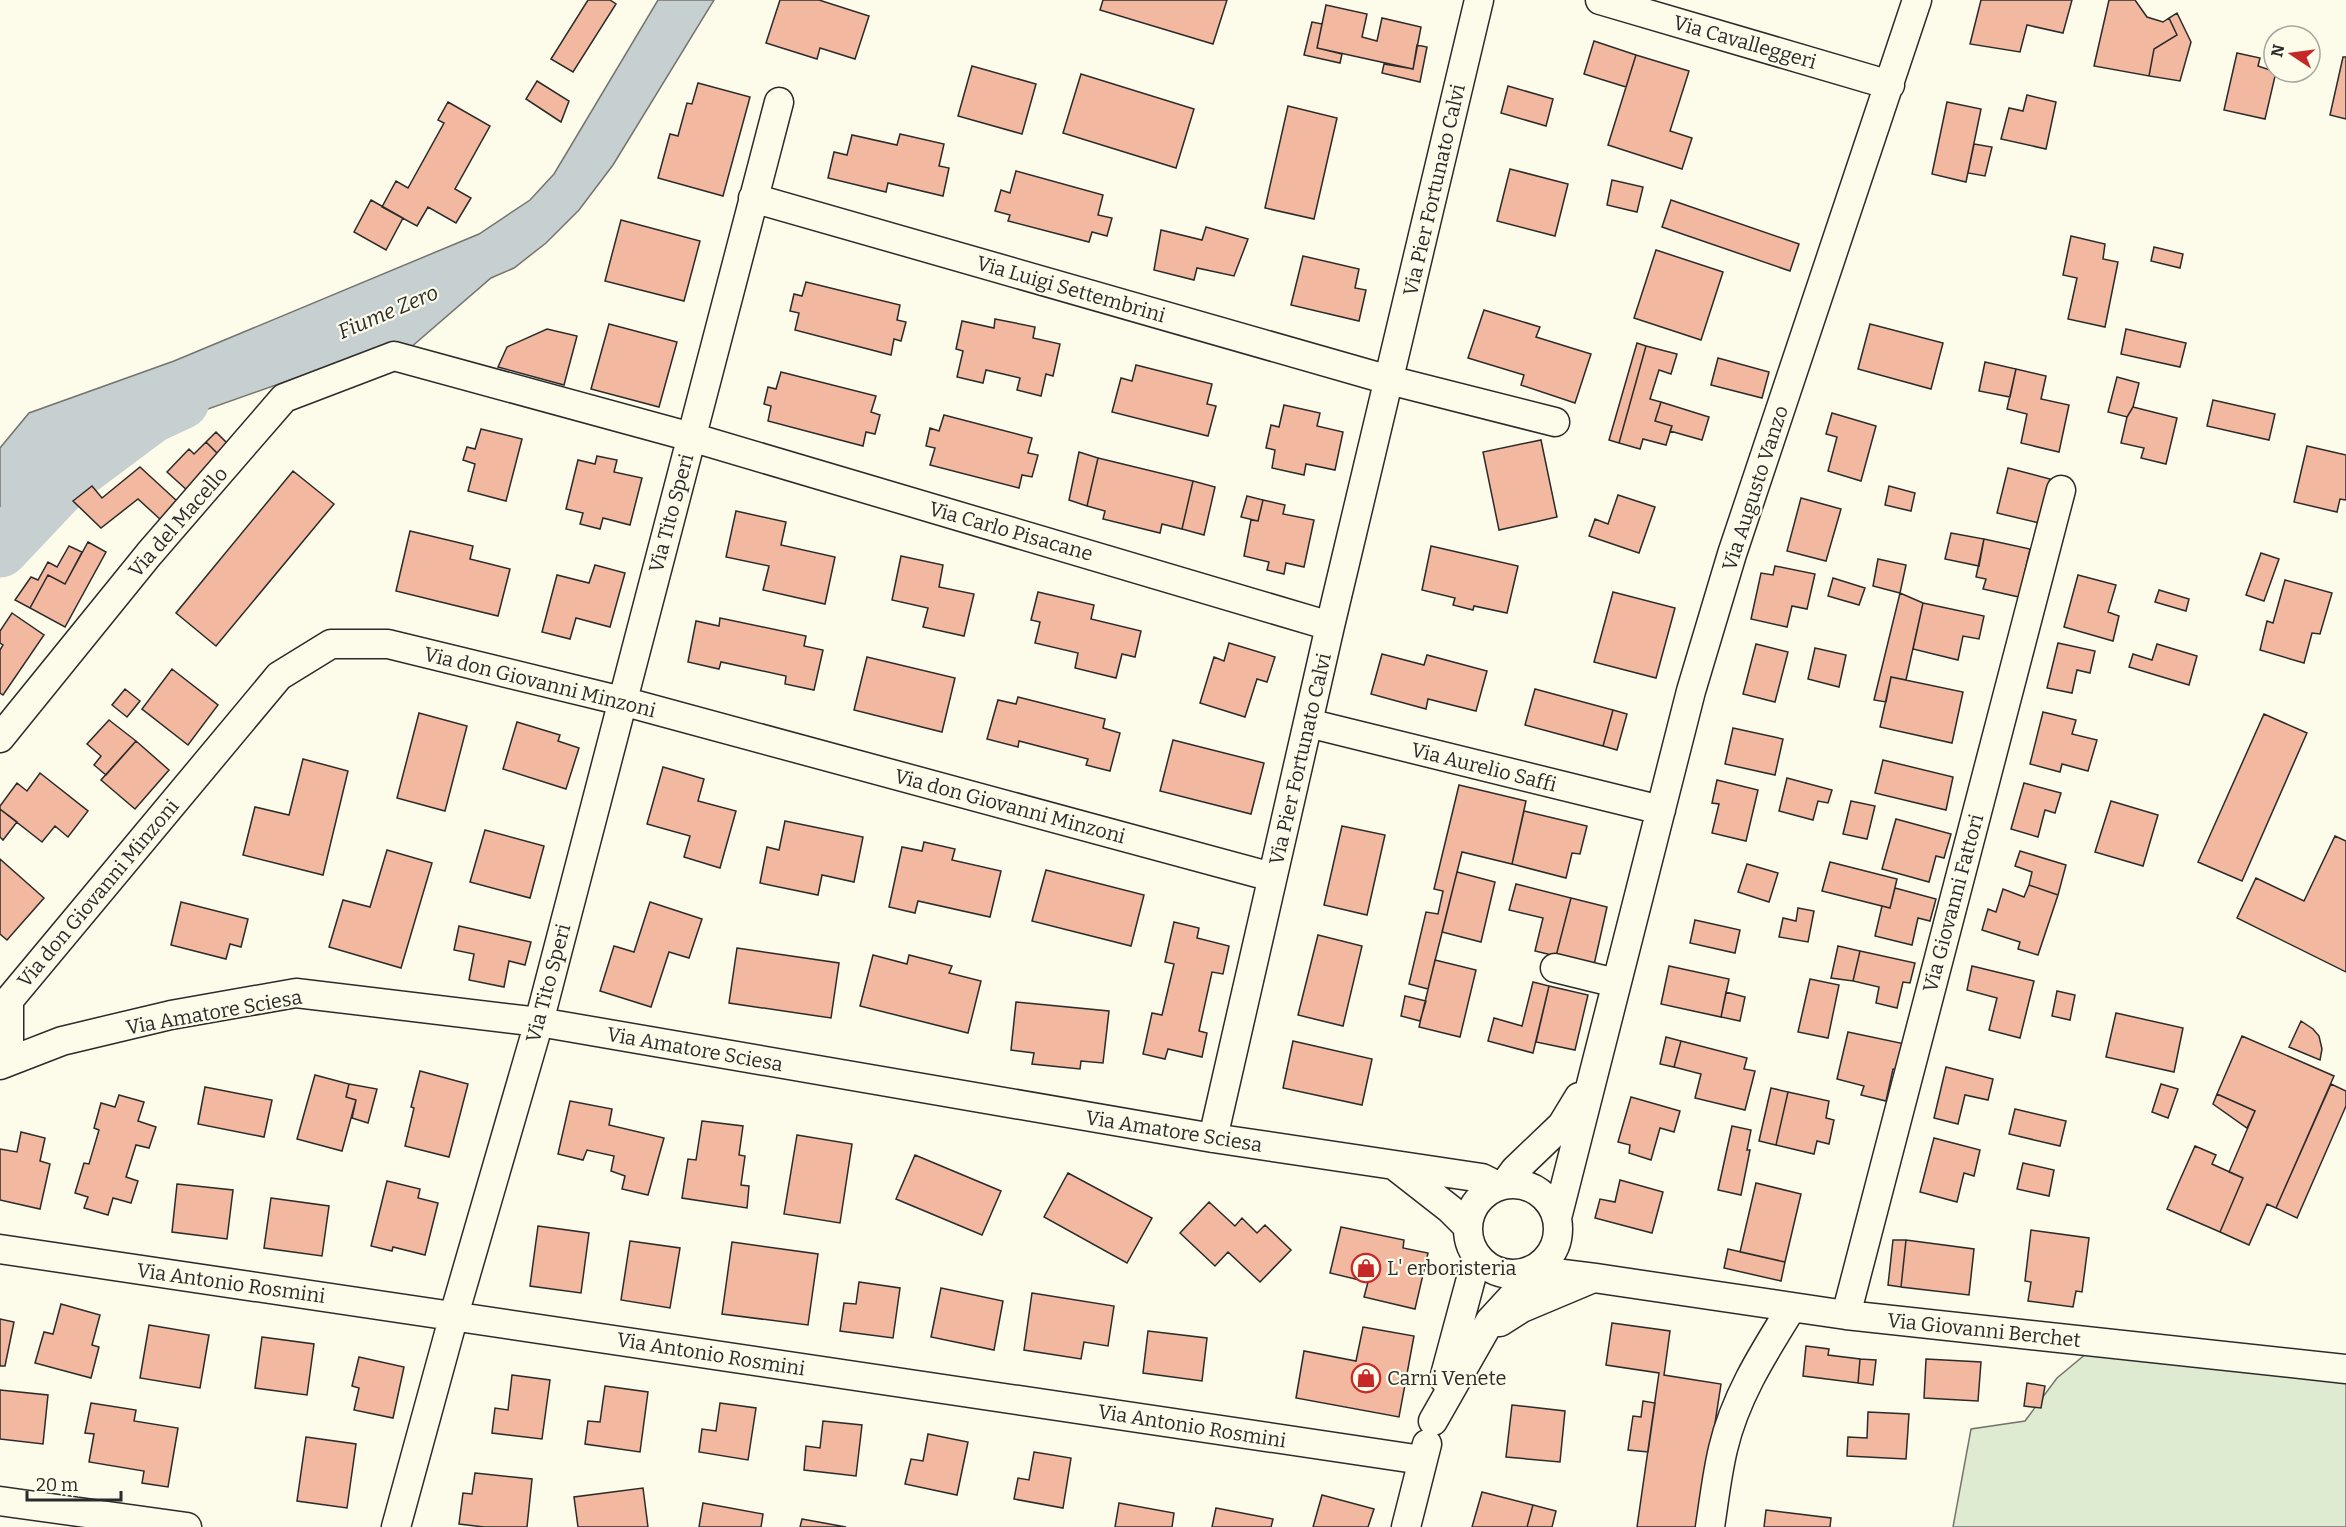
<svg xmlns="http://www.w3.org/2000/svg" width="2346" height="1527" font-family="Bitter,serif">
<rect width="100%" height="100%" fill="#fdfbea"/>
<path fill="#deebd1" stroke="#74746e" stroke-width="1.5" d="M2087,1353L2346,1364V1527H1953L1971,1429L2025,1421L2057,1378Z"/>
<path fill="#c7d0d0" stroke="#74746e" stroke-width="1.5" d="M658,0H714L613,165L579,210L546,243L514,268L491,278L410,348L358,356L75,456L0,547V448L29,413L174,361L479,234L530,200L554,174Z"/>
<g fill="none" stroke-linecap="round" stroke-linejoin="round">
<path stroke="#c7d0d0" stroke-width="57" d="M0,549L68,477L151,415L181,401"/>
</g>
<path fill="#f2b8a0" stroke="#2b2b2b" stroke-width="1.5" d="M588,0H610L616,4L573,72L551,59Z
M780,0H819L869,16L855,59L820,48L817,59L766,43Z
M1103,0H1227L1213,44L1100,10Z
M1981,0H2072L2063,33L2027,25L2020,52L1970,44Z
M2109,0H2135L2147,17L2163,22L2169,18L2177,35L2154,49L2149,76L2094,66Z
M1326,5L1367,14L1362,37L1377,41L1382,18L1421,27L1413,69L1317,48Z
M2177,13L2191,42L2180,81L2149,76L2154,49L2177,35L2169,18Z
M1312,22L1322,24L1317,48L1342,54L1340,63L1304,55Z
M1594,41L1636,55L1626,87L1584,74Z
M1417,45L1427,47L1420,82L1382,73L1384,64L1413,69Z
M2237,53L2260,58L2258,66L2276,72L2265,119L2224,110Z
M1636,55L1689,71L1670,131L1692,138L1682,169L1608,145Z
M2343,57H2346V119L2330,115Z
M972,66L1036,84L1022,134L958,116Z
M1081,74L1194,109L1176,168L1063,133Z
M537,81L569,101L561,122L526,99Z
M698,83L750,97L723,196L658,178L670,134L678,136L687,103L692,104Z
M1508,86L1553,99L1546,126L1501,113Z
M2027,95L2056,102L2046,149L2001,139L2009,108L2023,111Z
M448,102L490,126L455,189L471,198L456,223L428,207L417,226L382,207L396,181L408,188L444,123L438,120Z
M1947,102L1981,109L1966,182L1932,174Z
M1288,106L1337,118L1314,219L1265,208Z
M900,134L944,144L939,166L949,168L943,196L888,183L886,192L828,178L834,152L847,155L852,135L897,145Z
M1974,144L1992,147L1985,176L1968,173Z
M1510,169L1568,184L1555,236L1497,221Z
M1016,171L1103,195L1098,215L1112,218L1107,236L1092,232L1089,242L1008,221L1010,215L995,211L1001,190L1010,193Z
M1612,180L1643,187L1637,212L1607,205Z
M371,200L403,218L386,250L354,232Z
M1671,200L1799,244L1790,271L1662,227Z
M621,220L700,241L684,301L605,281Z
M1206,227L1248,239L1234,276L1197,268L1194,280L1154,270L1161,230L1202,240Z
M2071,236L2105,244L2103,259L2118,262L2105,327L2068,319L2077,278L2063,275Z
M2154,247L2183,254L2180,268L2151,261Z
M1656,250L1723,272L1701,340L1634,318Z
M1303,256L1359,269L1355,288L1366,290L1359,321L1291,305Z
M806,282L900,305L897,320L906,322L901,341L894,339L891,355L795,330L799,313L790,311L794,294L802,296Z
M1484,310L1540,327L1536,337L1591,354L1575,403L1521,385L1524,375L1468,358Z
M995,319L1035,327L1033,338L1060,344L1053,376L1046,374L1041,396L1017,390L1020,378L986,370L983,383L957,377L963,351L956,349L962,321L994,328Z
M609,324L677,342L659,407L591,389Z
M1870,324L1943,343L1931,389L1858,369Z
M547,329L577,336L564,385L498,367L507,347Z
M2126,329L2186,343L2180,367L2121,354Z
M1637,343L1646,346L1619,443L1609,440Z
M1646,346L1677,354L1671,374L1659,370L1650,399L1661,402L1655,421L1672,426L1666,445L1643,439L1640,449L1619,443Z
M1718,358L1769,372L1762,398L1711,385Z
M1985,362L2016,369L2010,397L1979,391Z
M1136,365L1212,384L1207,404L1216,406L1208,436L1112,412L1121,378L1132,381Z
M2016,369L2046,376L2041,399L2069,405L2059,452L2021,443L2027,414L2007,409Z
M781,372L876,396L871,412L880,415L875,434L866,432L863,446L768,421L771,406L764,404L768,387L776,389Z
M2117,377L2139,383L2133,407L2127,417L2108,412Z
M2213,400L2275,414L2269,440L2207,426Z
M1661,402L1709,417L1702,440L1670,431L1672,426L1655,421Z
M1284,405L1320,413L1317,426L1343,432L1335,470L1306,464L1304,475L1272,468L1275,450L1266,448L1271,425L1279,427Z
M2133,407L2177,418L2166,464L2141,458L2144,448L2121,443L2127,417Z
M1832,413L1876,426L1861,481L1828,471L1837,437L1826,434Z
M944,415L1032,438L1028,453L1038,455L1032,477L1022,475L1019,488L930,465L935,448L926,446L930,428L939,431Z
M481,429L522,439L506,501L468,491L475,464L463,460L467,447L475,449Z
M216,432L230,446L220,456L206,442Z
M1541,440L1557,517L1499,530L1483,452Z
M206,442L220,456L188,491L167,472L189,449L194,454Z
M2307,446L2346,455V500L2340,499L2337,512L2294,502Z
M1079,452L1098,458L1087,506L1069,500Z
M597,456L617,460L614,472L642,478L630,525L603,518L600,529L580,524L583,513L566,509L578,460L595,464Z
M1098,458L1193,481L1182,529L1162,524L1160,533L1103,519L1105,511L1087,506Z
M140,467L177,501L161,520L138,499L101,528L73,501L92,486L102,498Z
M2008,468L2050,479L2039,523L1997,513Z
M293,471L334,504L216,646L176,613Z
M1193,481L1215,487L1204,535L1182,529Z
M1889,486L1915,493L1911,511L1885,505Z
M1618,495L1655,507L1639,553L1589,536L1595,519L1608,524Z
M1247,496L1263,500L1258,521L1241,517Z
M1801,498L1841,509L1826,561L1787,551Z
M1263,500L1285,505L1283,514L1314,520L1304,567L1286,563L1284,574L1267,570L1269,562L1244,556L1251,520L1258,521Z
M736,511L786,522L781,545L835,557L825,604L763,590L769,566L726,557Z
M410,531L473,546L470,559L510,569L498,616L396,591Z
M1951,533L1984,539L1979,566L1945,559Z
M1984,539L2030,549L2019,597L1983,589L1986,579L1976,577Z
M88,542L106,552L65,627L30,608L48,575L65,584Z
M69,546L82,552L65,584L48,575L30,608L15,600L31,577L38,580L48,562L57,567Z
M1431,546L1518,566L1507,613L1474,606L1473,610L1453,605L1455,598L1422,590Z
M2261,553L2279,559L2264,601L2246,595Z
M901,556L943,565L939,587L974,594L964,636L923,627L928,608L892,600Z
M1878,559L1906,565L1900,593L1873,586Z
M595,565L625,573L610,627L576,618L570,639L542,632L557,575L589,583Z
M1775,566L1815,574L1807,609L1792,606L1787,627L1751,619L1761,573L1773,575Z
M2078,575L2116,585L2108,612L2119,616L2113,641L2064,627Z
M1833,578L1865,588L1859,605L1828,596Z
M2285,580L2332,593L2320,634L2312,633L2304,663L2260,650L2267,621L2273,623Z
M2159,590L2189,599L2186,611L2155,602Z
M1038,592L1094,605L1091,619L1141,631L1135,657L1122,654L1116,678L1075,668L1078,653L1035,643L1040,622L1031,620Z
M1613,592L1675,608L1656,678L1594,662Z
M1900,593L1923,603L1906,680L1891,677L1886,702L1874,700Z
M1923,603L1984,616L1979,639L1963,636L1958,660L1913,649Z
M12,613L44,635L3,695L0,693V650L3,645L0,643V631Z
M720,618L806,636L804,646L823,650L814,690L785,684L786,676L721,662L719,669L688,662L696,621L719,626Z
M1229,643L1275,657L1267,682L1257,679L1245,717L1200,703L1214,657L1224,661Z
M2058,643L2095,651L2090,673L2077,670L2072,693L2047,688Z
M1756,644L1788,652L1775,702L1743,694Z
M2157,644L2197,656L2189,685L2129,667L2133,654L2152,660Z
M1815,648L1846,655L1839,687L1808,679Z
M1382,654L1424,665L1427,655L1487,671L1476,711L1428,699L1426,709L1371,694Z
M867,657L955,678L942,732L854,710Z
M172,669L218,705L188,745L142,709Z
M1891,677L1963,692L1952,743L1880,727Z
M125,689L140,701L127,717L112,705Z
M1535,689L1613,710L1603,746L1525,725Z
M1018,697L1105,719L1103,728L1120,733L1110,771L1086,765L1088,759L1019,741L1018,747L987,739L998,700L1016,704Z
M1613,710L1627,714L1617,750L1603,746Z
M2043,712L2076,720L2072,734L2097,740L2088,771L2062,764L2060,772L2030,764Z
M419,713L467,726L445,811L397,798Z
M2264,714L2307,733L2242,881L2198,862Z
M109,720L136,741L106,775L94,765L101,756L87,744Z
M517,722L560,735L558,741L579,748L566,789L503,769Z
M1733,728L1783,739L1775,775L1725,764Z
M1173,740L1264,763L1251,814L1160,791Z
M136,741L169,770L135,809L101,780Z
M303,759L348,771L323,875L243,855L255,807L289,815Z
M1883,760L1953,777L1946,810L1875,793Z
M663,767L704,779L698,801L736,811L720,868L684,857L690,836L647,824Z
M40,773L88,811L68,837L55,826L42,842L0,809V806L17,783L27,791Z
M1787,778L1832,790L1828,803L1818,801L1813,820L1779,811Z
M1717,780L1758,790L1746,841L1712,833L1719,804L1712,803Z
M2024,783L2061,793L2055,813L2045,810L2038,837L2011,829Z
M1459,785L1526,801L1512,864L1462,852L1428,989L1409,984L1426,912L1438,914L1443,891L1434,889Z
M1851,801L1875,806L1867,839L1843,834Z
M2111,801L2158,815L2143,866L2095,852Z
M0,809L17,822L3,840L0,837Z
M1524,811L1587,826L1580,854L1572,853L1566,878L1512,864Z
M1896,819L1951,834L1944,858L1936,856L1929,882L1882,869Z
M785,821L863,837L854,882L822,875L818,895L760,883L767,847L779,850Z
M1342,826L1385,835L1367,915L1324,905Z
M485,830L544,846L530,898L470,882Z
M2335,836L2346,841V972L2237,918L2256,878L2304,901Z
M924,842L955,849L952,860L1001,871L990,917L918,901L915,913L889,907L902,847L922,851Z
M387,850L432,863L401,968L329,947L343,900L370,907Z
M2020,851L2066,865L2058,895L2029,885L2032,872L2015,866Z
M0,859L44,898L7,940L0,934Z
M1830,862L1897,879L1890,908L1822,891Z
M1747,864L1778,873L1769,902L1738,892Z
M1046,870L1144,895L1131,946L1032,921Z
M1457,872L1495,882L1481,942L1442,932Z
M1516,884L1571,898L1556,956L1535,951L1543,918L1509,910Z
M2029,885L2058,895L2038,955L2018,949L2020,942L1982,930L1988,909L1996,912L2003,889L2024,897Z
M1895,888L1936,899L1930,921L1918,918L1912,945L1875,936L1882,906L1890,908Z
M1571,898L1607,907L1594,965L1556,956Z
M181,902L248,919L241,947L230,944L226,959L171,945Z
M650,902L702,919L689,958L669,952L651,1007L600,991L614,946L634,952Z
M1798,908L1814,911L1808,942L1779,937L1783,918L1796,921Z
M1695,920L1740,930L1735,953L1690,943Z
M1174,922L1199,928L1197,938L1229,946L1223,974L1212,972L1199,1031L1207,1033L1202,1057L1168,1049L1165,1059L1143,1054L1152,1013L1162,1015L1174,964L1165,962Z
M459,926L531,942L525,965L509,961L504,987L469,980L474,954L454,950Z
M1318,935L1362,946L1343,1026L1298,1015Z
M1838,946L1860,951L1853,981L1831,978Z
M737,948L839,963L831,1018L729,1003Z
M1860,951L1915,963L1910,983L1903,982L1897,1008L1876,1003L1879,987L1853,981Z
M873,955L907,964L909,955L952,966L949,973L981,981L968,1033L860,1006Z
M1435,960L1476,970L1460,1037L1419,1027Z
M1669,966L1729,979L1721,1017L1661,1004Z
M1972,966L2034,981L2020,1038L1989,1030L1997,998L1967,990Z
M1810,979L1839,985L1828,1038L1798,1032Z
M1533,982L1549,986L1533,1053L1488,1041L1494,1018L1522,1026Z
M1549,986L1588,995L1575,1050L1536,1042Z
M2057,991L2075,995L2070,1020L2052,1016Z
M1726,992L1745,997L1740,1021L1721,1017Z
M1405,996L1426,1001L1420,1021L1401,1016Z
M1016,1002L1109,1011L1103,1063L1081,1061L1080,1069L1032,1064L1034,1053L1011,1050Z
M2116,1013L2183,1028L2174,1072L2106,1057Z
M2301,1021L2313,1029L2319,1036L2322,1049L2320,1060L2289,1047Z
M1848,1032L1905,1044L1900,1070L1893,1069L1886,1101L1861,1095L1864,1086L1837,1079Z
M2242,1036L2334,1076L2276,1208L2267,1204L2249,1245L2220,1232L2243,1178L2229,1172L2255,1111L2217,1094Z
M1666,1037L1681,1041L1674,1067L1660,1064Z
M1293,1041L1372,1059L1362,1105L1283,1088Z
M1681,1041L1747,1058L1744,1069L1755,1071L1745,1110L1695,1098L1701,1074L1674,1067Z
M1946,1067L1993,1079L1988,1100L1965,1095L1958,1124L1934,1118Z
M420,1071L468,1084L449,1157L405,1146L414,1108L411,1107Z
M315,1075L349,1084L346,1097L356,1100L342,1151L297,1139Z
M349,1084L377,1089L368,1123L352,1118L356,1100L346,1097Z
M2161,1084L2178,1089L2168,1118L2152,1112Z
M2331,1084L2346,1091V1106L2297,1218L2276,1208Z
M205,1087L272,1100L264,1137L198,1124Z
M1771,1088L1788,1092L1776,1145L1759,1141Z
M1788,1092L1829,1101L1826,1118L1834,1120L1829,1144L1817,1141L1814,1154L1776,1145Z
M2217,1094L2255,1111L2247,1128L2213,1104Z
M119,1095L144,1102L138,1121L156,1127L149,1148L136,1145L126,1177L138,1181L131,1203L113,1198L108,1215L84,1208L88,1197L75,1193L84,1163L89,1164L99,1130L94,1128L101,1103L115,1107Z
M1631,1097L1680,1111L1674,1132L1660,1128L1651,1160L1629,1153L1630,1145L1618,1142Z
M570,1101L612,1109L609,1125L664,1138L648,1195L622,1189L625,1176L611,1171L614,1156L587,1150L583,1160L558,1154Z
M2015,1109L2066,1121L2060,1146L2009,1134Z
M702,1121L743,1126L739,1155L745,1156L741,1185L749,1186L747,1208L682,1198L688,1159L696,1160Z
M1732,1126L1751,1130L1747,1150H1750L1741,1195L1718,1190Z
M21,1132L45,1138L40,1161L50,1164L40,1209L0,1200V1149L17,1152Z
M797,1135L852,1144L840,1223L784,1214Z
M1934,1138L1980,1150L1974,1176L1964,1173L1957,1202L1920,1192Z
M2195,1146L2216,1155L2212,1164L2243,1178L2220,1232L2167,1209Z
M915,1155L1001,1191L982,1235L896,1199Z
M2023,1163L2054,1170L2049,1196L2017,1189Z
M1068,1173L1152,1218L1127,1263L1044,1217Z
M1620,1180L1663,1192L1652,1233L1595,1218L1600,1199L1615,1202Z
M387,1181L420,1189L418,1198L438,1203L425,1255L393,1247L392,1251L371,1246Z
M1756,1183L1801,1194L1785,1262L1740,1252Z
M177,1184L233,1190L227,1239L172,1232Z
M271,1198L329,1206L322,1256L264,1248Z
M1209,1202L1235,1226L1242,1218L1257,1233L1265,1225L1291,1250L1260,1282L1228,1252L1215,1266L1180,1233Z
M538,1226L589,1233L581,1293L530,1286Z
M1341,1227L1404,1240L1403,1248L1428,1253L1415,1309L1364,1297L1368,1282L1330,1273Z
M2031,1230L2089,1238L2082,1292L2076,1291L2073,1307L2028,1301L2031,1282L2025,1281Z
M1893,1240H1906L1901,1287L1888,1285Z
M1906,1240L1974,1249L1969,1295L1901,1287Z
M630,1241L680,1248L670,1308L621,1300Z
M732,1242L818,1254L808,1325L722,1314Z
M1728,1249L1785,1262L1781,1281L1724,1268Z
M859,1282L900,1288L893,1338L840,1331L844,1303L856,1304Z
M941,1288L1003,1301L994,1350L931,1337Z
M1032,1293L1114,1306L1108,1346L1084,1342L1081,1359L1024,1350Z
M61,1304L100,1315L92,1345L99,1347L91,1378L35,1363L44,1332L53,1334Z
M0,1319L14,1322L5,1366H0Z
M1612,1323L1670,1331L1664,1375L1721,1384L1699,1527H1637L1659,1373L1606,1365Z
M149,1325L209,1335L200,1388L140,1378Z
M1363,1327L1414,1336L1399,1417L1296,1398L1304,1351L1356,1361Z
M1148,1331L1207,1338L1202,1381L1143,1373Z
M262,1337L314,1344L307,1395L255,1388Z
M1806,1346L1829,1349L1828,1355L1860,1359L1858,1383L1803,1376Z
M359,1357L404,1367L393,1418L354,1410L359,1388L352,1386Z
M1860,1359L1876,1360L1873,1385L1858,1383Z
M1926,1359L1981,1362L1978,1401L1924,1398Z
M512,1375L550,1380L542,1439L492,1433L495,1408L508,1410Z
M2027,1383L2045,1386L2041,1408L2024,1406Z
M605,1386L648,1392L640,1452L585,1444L588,1421L600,1422Z
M0,1390L48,1395L43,1444L0,1439Z
M1643,1401L1655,1403L1648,1452L1628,1450L1633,1416L1641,1417Z
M91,1403L136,1410L134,1421L178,1428L168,1487L142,1483L144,1471L89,1462L94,1434L85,1433Z
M720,1403L756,1408L748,1460L699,1452L702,1429L716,1431Z
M1512,1405L1565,1411L1560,1462L1506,1457Z
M1868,1412L1909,1414L1906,1459L1847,1456L1848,1437L1867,1438Z
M823,1421L862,1425L856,1476L804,1470L806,1446L820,1448Z
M928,1434L968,1442L957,1495L905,1484L911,1459L923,1461Z
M306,1437L356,1444L347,1508L297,1501Z
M1034,1452L1071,1458L1063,1508L1014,1499L1018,1478L1029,1480Z
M475,1473L532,1479L527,1527H484L459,1524L463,1493L472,1494Z
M643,1488L648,1527H578L574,1497Z
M1482,1492L1533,1505L1527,1527H1472Z
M1322,1495L1374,1509L1368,1527H1313Z
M703,1503L763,1514L761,1527H699Z
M1119,1503L1174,1513L1172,1527H1115Z
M1533,1505L1556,1511L1552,1527H1527Z
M1216,1508L1273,1519L1271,1527H1212Z
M1766,1510L1831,1518L1830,1527H1764Z
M802,1519L846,1527H800Z"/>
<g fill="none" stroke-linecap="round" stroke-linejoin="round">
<g stroke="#2b2b2b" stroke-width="31">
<path id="minor" d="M1600,0L1890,85
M753,198L1389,380L1555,422
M1308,723L1661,810
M0,738L149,554L284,398L394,356L691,437L1330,626
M1555,968L1616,983
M9,1061V1000L279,676L331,644H388L622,701L1272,877
M0,1065L62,1041L171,1015L296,993L539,1022L1213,1138L1482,1178L1498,1186
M1213,1138L1330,626L1479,0
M1395,1166L1450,1209L1468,1227
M1468 1229a45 45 0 1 1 90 0a45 45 0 1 1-90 0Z
M1504,1185L1515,1170L1562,1125L1579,1097
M1557,1218L1691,691L1732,554L1917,0
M0,1249L1422,1460
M1846,1315L2061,490
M1500,1322L1522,1308L1591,1279
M1444,1379L1477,1256
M1433,1421L1490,1321L1525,1283L1531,1270L1595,1278L1846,1315L2346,1369
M0,1501L187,1527
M396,1527L454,1315L539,1022L779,102
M1406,1527L1427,1444
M1710,1527C1714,1501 1717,1474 1723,1449C1735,1397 1764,1352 1792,1307"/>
</g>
<use href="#minor" stroke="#fdfbea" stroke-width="28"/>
</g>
<defs>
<g id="shop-ring" transform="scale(1.5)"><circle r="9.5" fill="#fdfbea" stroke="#c62828" stroke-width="1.5"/><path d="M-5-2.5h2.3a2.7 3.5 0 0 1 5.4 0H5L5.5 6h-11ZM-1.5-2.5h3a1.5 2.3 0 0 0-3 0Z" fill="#c62828"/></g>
</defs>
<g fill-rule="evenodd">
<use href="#shop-ring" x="1366" y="1268"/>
<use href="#shop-ring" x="1366" y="1378"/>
</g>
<g text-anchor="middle" stroke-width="4.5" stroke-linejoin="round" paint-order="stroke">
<g font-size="20" fill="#2b2b2b" stroke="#fdfbea">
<text transform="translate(1745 42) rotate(16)" y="7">Via Cavalleggeri</text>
<text transform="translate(1434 190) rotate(-77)" y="7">Via Pier Fortunato Calvi</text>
<text transform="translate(1071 289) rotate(16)" y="7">Via Luigi Settembrini</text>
<text transform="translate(1755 488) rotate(-72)" y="7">Via Augusto Vanzo</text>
<text transform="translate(671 513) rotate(-75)" y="7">Via Tito Speri</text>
<text transform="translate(178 522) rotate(-49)" y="7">Via del Macello</text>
<text transform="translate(1011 531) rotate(16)" y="7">Via Carlo Pisacane</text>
<text transform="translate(540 682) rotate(14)" y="7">Via don Giovanni Minzoni</text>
<text transform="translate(1300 759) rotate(-77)" y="7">Via Pier Fortunato Calvi</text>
<text transform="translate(1484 767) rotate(14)" y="7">Via Aurelio Saffi</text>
<text transform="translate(1010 806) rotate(15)" y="7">Via don Giovanni Minzoni</text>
<text transform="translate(98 893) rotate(-50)" y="7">Via don Giovanni Minzoni</text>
<text transform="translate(1953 903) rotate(-75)" y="7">Via Giovanni Fattori</text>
<text transform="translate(548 983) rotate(-75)" y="7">Via Tito Speri</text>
<text transform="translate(214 1012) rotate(-10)" y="7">Via Amatore Sciesa</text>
<text transform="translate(695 1049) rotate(10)" y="7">Via Amatore Sciesa</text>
<text transform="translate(1174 1131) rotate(9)" y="7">Via Amatore Sciesa</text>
<text transform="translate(231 1283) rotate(8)" y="7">Via Antonio Rosmini</text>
<text transform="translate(1984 1330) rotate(6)" y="7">Via Giovanni Berchet</text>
<text transform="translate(711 1354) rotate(9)" y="7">Via Antonio Rosmini</text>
<text transform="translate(1192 1426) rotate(9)" y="7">Via Antonio Rosmini</text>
</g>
<g font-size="20" fill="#2b2b2b" stroke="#fdfbea" text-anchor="start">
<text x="1387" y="1275">L' erboristeria</text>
<text x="1387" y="1385">Carni Venete</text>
</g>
<g font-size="21" font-style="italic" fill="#2b2b2b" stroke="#fdfbea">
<text transform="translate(388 312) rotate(-23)" y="7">Fiume Zero</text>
</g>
</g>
<g transform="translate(2292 54) rotate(283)"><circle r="28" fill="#fdfbea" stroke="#a9a89e" stroke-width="1.5"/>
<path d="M0-4.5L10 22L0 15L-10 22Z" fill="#c62828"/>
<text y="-9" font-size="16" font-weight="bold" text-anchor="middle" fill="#2b2b2b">N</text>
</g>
<path d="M27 1491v9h94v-9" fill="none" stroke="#2b2b2b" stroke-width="3"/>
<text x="36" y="1491" font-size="18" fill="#2b2b2b" stroke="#fdfbea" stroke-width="4.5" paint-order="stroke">20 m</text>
</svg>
